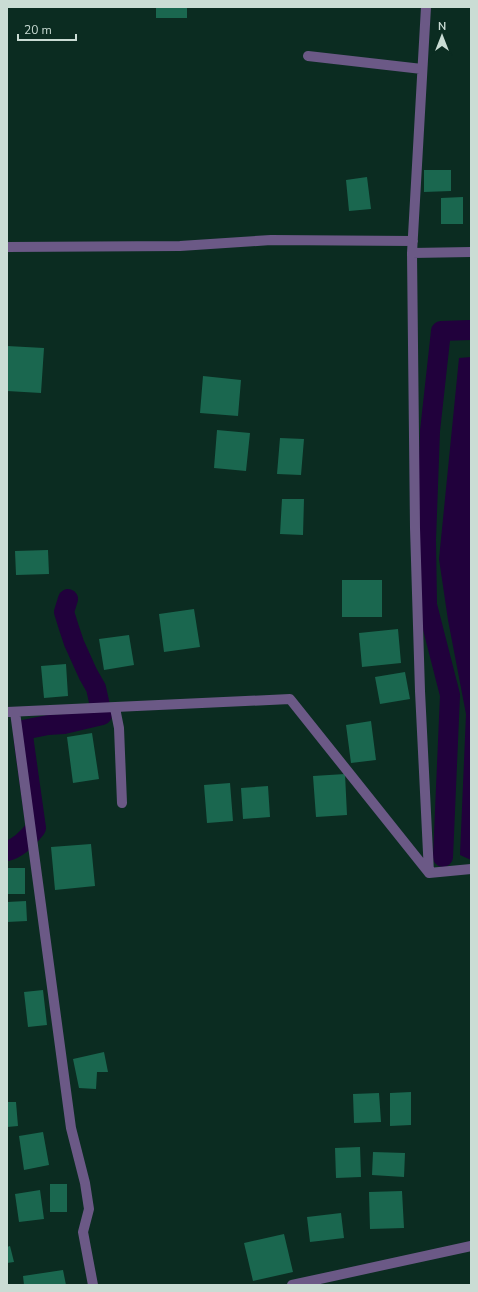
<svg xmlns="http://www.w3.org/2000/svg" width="478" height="1292" font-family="'Nunito Sans',sans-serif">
<rect width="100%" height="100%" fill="#0b2c21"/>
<path fill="#21013c" d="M471,357V860L460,855L466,714L448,620L439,559L459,358Z"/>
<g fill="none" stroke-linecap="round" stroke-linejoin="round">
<path stroke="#21013c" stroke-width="20" d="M7,851C19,848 29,837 36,828L24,743L23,730L48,725L64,724L102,715L96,688L88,674L74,643L69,628L64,612L68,599
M443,857L450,695L427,605L426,540L430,431L441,331L471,330"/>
</g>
<path fill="#1a674f" d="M156,7H187V18H156Z
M424,170H451V191L424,192Z
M367,177L371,209L349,211L346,180Z
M463,197V224H441V198Z
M7,346L44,348L41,393L7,391Z
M203,376L241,380L238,416L200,413Z
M217,430L250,433L246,471L214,468Z
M280,438L304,439L301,475L277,474Z
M282,499H304L303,535L280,534Z
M48,550L49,574L16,575L15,551Z
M342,580H382V617H342Z
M194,609L200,647L164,652L159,614Z
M398,629L401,663L362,667L359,633Z
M129,635L134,665L104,670L99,639Z
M66,664L68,696L44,698L41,666Z
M405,672L410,699L380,704L375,677Z
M371,721L376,760L351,763L346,725Z
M92,733L99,779L73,783L67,737Z
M345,774L347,815L316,817L313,776Z
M230,783L233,821L207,823L204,785Z
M268,786L270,817L243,819L241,788Z
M91,844L95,886L55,890L51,847Z
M7,868H25V894H7Z
M26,901L27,921L7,922V902Z
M43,990L47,1025L28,1027L24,992Z
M104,1052L108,1072H97L96,1089L79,1088L73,1059Z
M411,1092V1125L390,1126V1093Z
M379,1093L381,1122L354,1123L353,1094Z
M7,1102H16L18,1126L7,1127Z
M43,1132L49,1165L24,1170L19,1136Z
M360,1147L361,1177L336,1178L335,1148Z
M373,1152L405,1153L404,1177L372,1175Z
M50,1184H67V1212H50Z
M40,1190L44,1219L19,1222L15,1194Z
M402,1191L404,1228L370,1229L369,1192Z
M341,1213L344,1238L310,1242L307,1217Z
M284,1234L293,1272L253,1281L244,1243Z
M10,1246L14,1262L7,1263V1247Z
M63,1270L66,1285H24L23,1276Z"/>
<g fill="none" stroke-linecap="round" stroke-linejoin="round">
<path stroke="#6b5986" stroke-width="10" d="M426,7L412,253L415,528L420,691L429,873L471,869
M308,56L422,69
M7,247L180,246L271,240L413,241
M412,253L471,252
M115,708L119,728L122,803
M7,712L290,699L429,873
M15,712L71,1128L85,1183L89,1209L83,1232L93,1285
M292,1285L471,1246"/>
</g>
<rect width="478" height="1292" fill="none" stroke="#cadcd4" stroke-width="16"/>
<g transform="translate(442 36)" stroke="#0b2c21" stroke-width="3" paint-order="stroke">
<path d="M0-3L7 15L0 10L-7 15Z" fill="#cadcd4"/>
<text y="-6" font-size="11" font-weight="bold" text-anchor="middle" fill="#cadcd4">N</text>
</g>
<path d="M18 34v6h58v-6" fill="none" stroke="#cadcd4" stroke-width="2"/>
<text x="24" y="34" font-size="12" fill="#cadcd4" stroke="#0b2c21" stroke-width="3" paint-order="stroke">20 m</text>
</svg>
